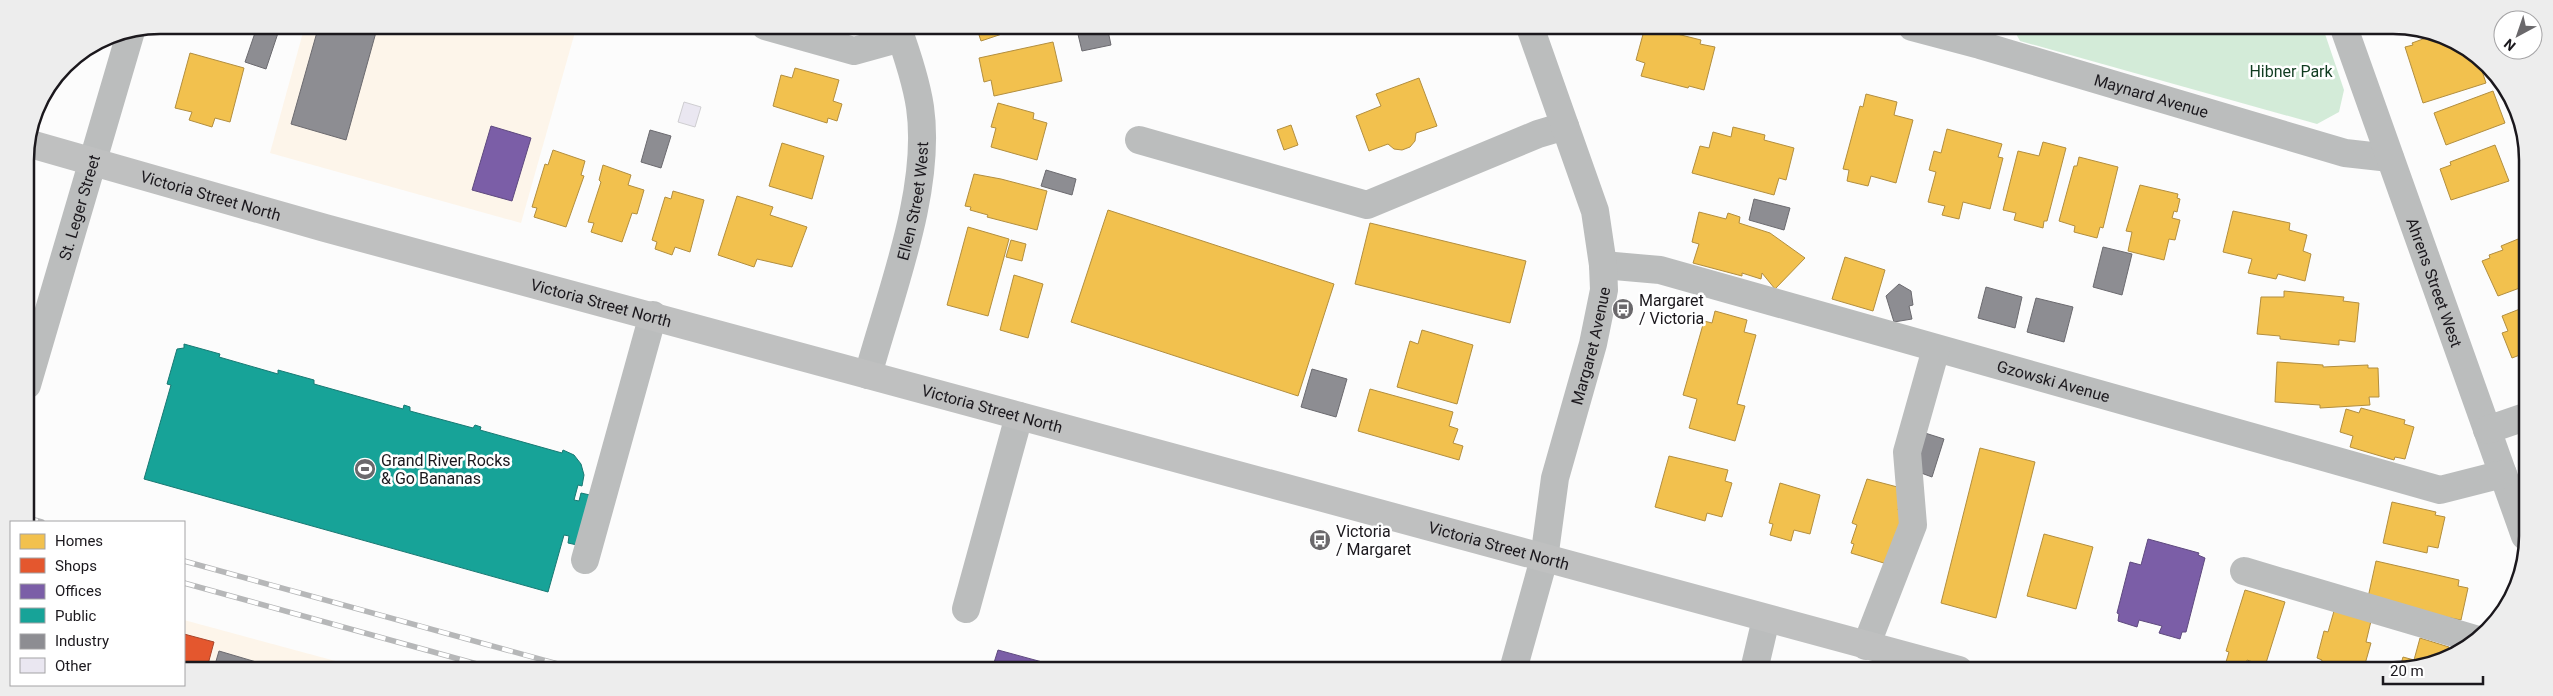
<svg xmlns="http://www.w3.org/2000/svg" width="2553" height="696" font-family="Roboto,sans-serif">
<rect width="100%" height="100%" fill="#fcfcfc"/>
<path fill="#fdf5ea" d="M305,25H577L521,223L270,153Z
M184,620L365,669L184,668Z"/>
<path fill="#d3ebd8" d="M2015,27L2323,28L2344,90L2339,112L2317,124L2020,41L2014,30Z"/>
<path fill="#f2c14e" stroke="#b28e3f" d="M976,26H1026L981,41Z
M1645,27H1670L1669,32L1701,40L1700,44L1715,47L1704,90L1689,86L1688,88L1641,76L1645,63L1636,60Z
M2434,35L2488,64L2481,68L2486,83L2423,103L2405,47L2413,45L2412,43Z
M1053,42L1062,81L994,96L991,80L984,82L979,58Z
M190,53L244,68L230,122L215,118L212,127L189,120L192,112L175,108Z
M795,68L839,80L833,101L842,104L837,121L828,118L827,123L773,106L781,75L792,78Z
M1419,78L1437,126L1416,133L1415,141L1410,147L1402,150L1394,149L1388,144L1369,151L1356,116L1381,106L1376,94Z
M2493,91L2505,123L2446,145L2434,113Z
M1866,94L1897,102L1894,115L1913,120L1896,183L1871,176L1868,186L1847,181L1849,170L1843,169L1860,106L1863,107Z
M998,103L1034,113L1033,119L1047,123L1037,160L991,147L996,128L991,127Z
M1291,125L1298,145L1284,150L1277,130Z
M1733,127L1765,135L1764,140L1794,148L1786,180L1779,178L1774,195L1692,173L1700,146L1709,148L1713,132L1731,137Z
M1947,129L2002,144L1998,157L2003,158L1990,209L1963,202L1959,219L1942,215L1945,206L1928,202L1936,172L1929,170L1934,151L1941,153Z
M2043,142L2066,148L2047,221H2044L2043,228L2014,220L2016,213L2003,210L2018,151L2039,156Z
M782,143L824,156L812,199L769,186Z
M2495,145L2509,181L2451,200L2440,169L2451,165L2450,162Z
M553,150L585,161L581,175L584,176L566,227L534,217L537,208L532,207L545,164L548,165Z
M2079,157L2118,167L2103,228L2100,227L2097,238L2074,232L2075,226L2059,221L2074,166H2077Z
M603,165L631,175L628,185L644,190L637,214L632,213L622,242L591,232L594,223L588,222L601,182L599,180Z
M974,174L1001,179L1047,191L1037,230L987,217L988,215L970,210L971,207L965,206Z
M2140,185L2178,194L2177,198L2180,199L2177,212L2174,211L2172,218L2180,220L2175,240L2169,239L2164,260L2128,251L2132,232L2126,231Z
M673,191L704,200L690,252L675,247L672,255L655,249L657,242L652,240L665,197L671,199Z
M737,196L773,207L770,215L807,227L792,267L757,259L754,267L718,255Z
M1108,210L1334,284L1298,396L1071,322Z
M2233,211L2290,223L2289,230L2307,235L2303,251L2311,254L2305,281L2278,274L2276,279L2248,273L2252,259L2223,252Z
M1699,212L1726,219L1728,213L1740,217L1739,223L1770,233L1805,258L1775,289L1762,273L1761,279L1742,273V276L1693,263L1699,244L1692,242Z
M1370,223L1526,261L1510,323L1355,284Z
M968,227L1009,239L988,316L947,305Z
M2523,237L2525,242V286L2498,296L2482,261L2490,258L2489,255L2503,250L2501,246Z
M1011,240L1026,244L1022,261L1006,257Z
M1845,257L1885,270L1873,311L1832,299Z
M1014,275L1043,284L1028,338L1000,330Z
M2284,291L2344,297L2343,301L2359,303L2355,342L2339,340V345L2280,339V336L2257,334L2261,297H2284Z
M2525,307V353L2512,358L2502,333L2508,331L2502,316Z
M1715,311L1747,320L1744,332L1756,335L1737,404L1745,406L1735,441L1689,428L1697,399L1683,395L1704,321L1712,323Z
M1422,330L1473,345L1457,404L1397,387L1410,341L1418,344Z
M2277,362L2323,365V367L2368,365V368H2378L2379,397H2369L2370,405L2320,408V405L2275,402Z
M1370,389L1453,412L1449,426L1458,429L1453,443L1463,446L1459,460L1358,431Z
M2361,408L2405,420L2404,424L2414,427L2405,459L2395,457L2394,460L2350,447L2353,436L2340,432L2346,409L2359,413Z
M1980,448L2035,462L1996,618L1941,603Z
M1669,456L1728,470L1725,481L1732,483L1722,517L1707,513L1705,521L1655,507Z
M1867,479L1905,489L1898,510L1905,511L1887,564L1851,553L1854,544L1851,543L1857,525L1852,523Z
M1780,483L1820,495L1810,534L1794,530L1791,541L1770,535L1773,524L1769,523Z
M2392,502L2436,512L2435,515L2445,517L2438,548L2428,546L2427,553L2383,543Z
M2044,534L2093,547L2076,609L2027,596Z
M2376,561L2459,580L2458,586L2468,588L2461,620L2367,602Z
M2245,590L2285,602L2266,663L2263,662L2262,665L2247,660L2245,667L2226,662L2229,652L2226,651Z
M2334,611L2371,621L2366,642L2371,643L2363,671H2319L2322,660L2317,658L2324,631L2328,632Z
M2420,638L2449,647L2446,660L2399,671L2403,657L2414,660Z"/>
<path fill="#e4572e" stroke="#a84429" d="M184,634L214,642L207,668H184Z"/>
<path fill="#7b5ea7" stroke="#5e497e" d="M491,126L531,138L512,201L472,190Z
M2148,539L2199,553L2198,555L2205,558L2186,632H2182L2180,639L2159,633L2162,626L2139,620L2137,627L2118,621L2119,614L2117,613L2130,562L2141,565Z
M998,650L1068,669H992Z"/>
<path fill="#17a398" stroke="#187973" d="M184,344L220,354L219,357L278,374V370L314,380V384L403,409L404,405L410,407V411L473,428L475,425L481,427L480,430L562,453L563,450L574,455L581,464L584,475L582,486L578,485L574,500L579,501L581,493L590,495L577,545L568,543L569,536L564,535L548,592L144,479L171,385L167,384L177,349L184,348Z"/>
<path fill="#8d8d92" stroke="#6b6a6f" d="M319,25H378L346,140L291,124Z
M1076,26H1107L1111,45L1082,51Z
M257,27L278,33L266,69L245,62Z
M650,130L671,136L661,168L641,162Z
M1046,170L1076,179L1072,195L1041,186Z
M1754,199L1790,208L1784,230L1749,220Z
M2103,247L2132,254L2122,295L2093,287Z
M1899,284L1911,291L1913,305L1909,306L1912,319L1894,322L1886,296Z
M1986,287L2022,297L2015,328L1978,318Z
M2036,298L2073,307L2064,342L2027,332Z
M1312,369L1347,379L1336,417L1301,407Z
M1925,433L1944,439L1932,477L1913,470Z
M219,651L280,669L214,668Z"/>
<path fill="#eae7f1" stroke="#cfced1" d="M684,102L701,107L695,127L678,122Z"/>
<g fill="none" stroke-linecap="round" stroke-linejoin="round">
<g stroke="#bbbdbd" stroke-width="28">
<path d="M765,26L854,51L901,38"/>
<path id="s1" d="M1912,27L1980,45L2345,153L2390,158"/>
<path id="s2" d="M2344,28L2525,536"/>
<path d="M1139,140L1367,205L1538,134L1565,126"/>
<path id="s3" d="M1603,265L1660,270L2440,490L2503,474"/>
<path id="s4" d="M868,375C890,294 932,190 920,107C916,80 906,51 897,26"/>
<path id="s5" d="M27,385L131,31"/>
<path d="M2487,430L2525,417"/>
<path d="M585,560L653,315"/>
<path d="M2244,571L2478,640"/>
<path d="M966,609L1019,416"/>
<path d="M1866,646L1913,525L1907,452L1936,349"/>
<path id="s6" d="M1513,670L1544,559L1555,478L1593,344L1604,290L1603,265L1595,211L1530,27"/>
<path d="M1754,670L1766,619"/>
</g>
<path stroke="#bfc0c0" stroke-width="28" id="s7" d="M27,143L325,228L1959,670"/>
<g stroke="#b6b7b8" stroke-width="5.5">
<path id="rail" d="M27,518L42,522
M184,561L576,669
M184,583L495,669"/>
</g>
<use href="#rail" stroke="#fff" stroke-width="4" stroke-dasharray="11" stroke-linecap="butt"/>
</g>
<defs>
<g id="bus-disc" transform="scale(1.125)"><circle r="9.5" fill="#6a686b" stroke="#fff"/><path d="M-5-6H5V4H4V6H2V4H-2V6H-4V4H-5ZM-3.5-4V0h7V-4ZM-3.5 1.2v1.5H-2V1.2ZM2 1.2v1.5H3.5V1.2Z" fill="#fff"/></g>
<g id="stadium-disc" transform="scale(1.125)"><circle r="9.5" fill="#6a686b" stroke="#fff"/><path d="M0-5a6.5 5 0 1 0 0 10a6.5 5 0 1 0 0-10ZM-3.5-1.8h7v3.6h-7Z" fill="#fff"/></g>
</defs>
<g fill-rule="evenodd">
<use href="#bus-disc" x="1623" y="309"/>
<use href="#stadium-disc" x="365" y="469"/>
<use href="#bus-disc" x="1320" y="540"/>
</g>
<g text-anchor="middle" stroke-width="5" stroke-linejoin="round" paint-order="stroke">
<g font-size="16" fill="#103c20" stroke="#fff">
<text x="2291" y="77">Hibner Park</text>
</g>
<g font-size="16" fill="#1b181d" stroke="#fff">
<text dy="6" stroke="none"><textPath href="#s1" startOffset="249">Maynard Avenue</textPath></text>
<text dy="6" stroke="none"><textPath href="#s7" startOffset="191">Victoria Street North</textPath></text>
<text dy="6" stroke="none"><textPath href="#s4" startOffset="180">Ellen Street West</textPath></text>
<text dy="6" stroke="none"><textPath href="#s5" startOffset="185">St. Leger Street</textPath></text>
<text dy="6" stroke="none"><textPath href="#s2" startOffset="270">Ahrens Street West</textPath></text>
<text dy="6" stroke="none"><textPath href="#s7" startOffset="596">Victoria Street North</textPath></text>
<text dy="6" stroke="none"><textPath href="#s6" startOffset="334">Margaret Avenue</textPath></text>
<text dy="6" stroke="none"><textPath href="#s3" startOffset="466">Gzowski Avenue</textPath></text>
<text dy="6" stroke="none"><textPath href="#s7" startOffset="1001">Victoria Street North</textPath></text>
<text dy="6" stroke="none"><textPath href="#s7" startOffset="1526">Victoria Street North</textPath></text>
</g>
<g font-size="16" fill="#1b181d" stroke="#fff" text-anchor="start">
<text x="1639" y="306">Margaret<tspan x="1639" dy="18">/ Victoria</tspan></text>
<text x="381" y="466">Grand River Rocks<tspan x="381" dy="18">&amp; Go Bananas</tspan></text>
<text x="1336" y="537">Victoria<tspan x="1336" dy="18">/ Margaret</tspan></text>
</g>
</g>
<path d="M0 0H2553V696H0ZM160 34H2393A126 126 0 0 1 2519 160V536A126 126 0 0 1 2393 662H160A126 126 0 0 1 34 536V160A126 126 0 0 1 160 34Z" fill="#ededed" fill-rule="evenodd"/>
<path fill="none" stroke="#1b181d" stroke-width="2.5" d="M160 34H2393A126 126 0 0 1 2519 160V536A126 126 0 0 1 2393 662H160A126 126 0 0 1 34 536V160A126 126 0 0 1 160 34Z"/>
<rect x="10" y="521" width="175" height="165" fill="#ffffff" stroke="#a4a3a5"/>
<rect x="20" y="534" width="25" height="15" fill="#f2c14e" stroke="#a4a3a5"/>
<text x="55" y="546" font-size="15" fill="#1b181d">Homes</text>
<rect x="20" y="558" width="25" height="15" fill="#e4572e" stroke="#a4a3a5"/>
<text x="55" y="571" font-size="15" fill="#1b181d">Shops</text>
<rect x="20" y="584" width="25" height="15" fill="#7b5ea7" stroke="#a4a3a5"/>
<text x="55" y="596" font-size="15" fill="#1b181d">Offices</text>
<rect x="20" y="608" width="25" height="15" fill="#17a398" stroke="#a4a3a5"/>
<text x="55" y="621" font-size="15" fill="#1b181d">Public</text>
<rect x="20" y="634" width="25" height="15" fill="#8d8d92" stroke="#a4a3a5"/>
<text x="55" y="646" font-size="15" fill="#1b181d">Industry</text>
<rect x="20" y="658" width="25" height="15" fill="#eae7f1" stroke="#a4a3a5"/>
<text x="55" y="671" font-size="15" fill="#1b181d">Other</text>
<g transform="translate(2518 35) rotate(220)"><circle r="24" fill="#ffffff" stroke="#a4a3a5"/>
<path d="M0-4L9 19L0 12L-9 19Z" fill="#6a686b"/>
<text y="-8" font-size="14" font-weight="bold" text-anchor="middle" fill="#1b181d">N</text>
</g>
<path d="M2383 676v8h100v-8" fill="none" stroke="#1b181d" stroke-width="2.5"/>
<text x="2390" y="676" font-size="15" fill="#1b181d" stroke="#ffffff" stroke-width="4" paint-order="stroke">20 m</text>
</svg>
